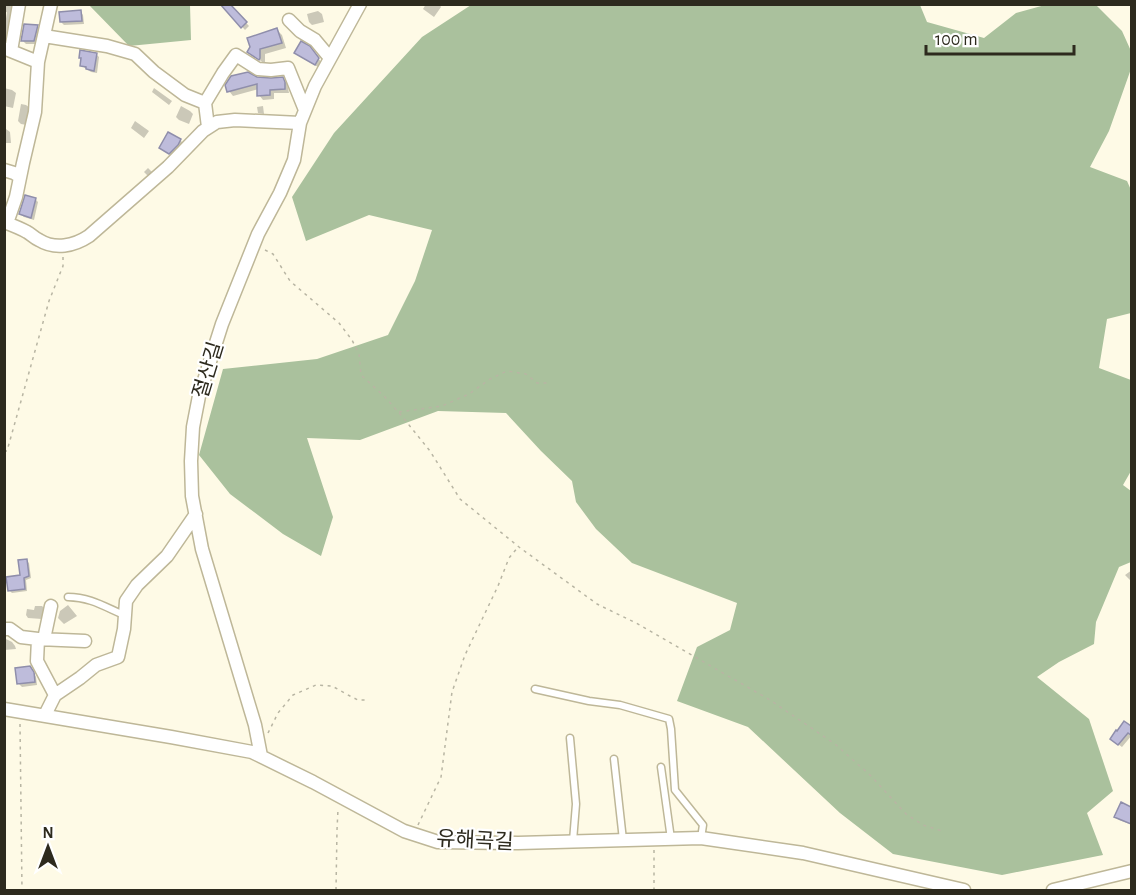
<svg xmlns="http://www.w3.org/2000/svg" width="1136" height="895" font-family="'Alegreya Sans','Noto Sans KR',sans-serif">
<rect width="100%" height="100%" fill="#fefae6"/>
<path fill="#aac19d" d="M89,5H190L191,40L129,46Z
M471,5H920L927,22L984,38L1016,13L1045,5L1095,4L1122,31L1131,51L1132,66L1109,131L1090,167L1127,181L1131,190V313L1107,319L1099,368L1131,380V471L1123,485L1131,491V562L1119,567L1096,622L1094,644L1059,662L1037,677L1089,719L1113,791L1087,813L1103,855L1002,875L893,854L840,813L748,727L677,701L697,647L730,630L737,603L632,563L596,529L576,502L572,481L541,451L506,413L438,411L360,440L307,438L333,517L321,556L283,534L230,494L199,455L223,369L317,359L388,335L415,281L432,230L369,215L306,241L292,197L334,133L422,37Z"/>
<path fill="#0003" d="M4,4H14L7,43L4,41V31L7,12L4,13Z
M222,4H228L249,26L245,30Z
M426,4H439L441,7L434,17L423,9Z
M80,11L83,15L84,24L64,25L61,22Z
M318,11L322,14L324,22L312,25L309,22L307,14Z
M37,26L40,29L37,44H26L23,41Z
M277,30L282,35L286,48L265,54V64L249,52Z
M313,51L321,62L318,67L299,56Z
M96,54L99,57L97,73L91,72L85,68L82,65L83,60L80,57Z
M282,78L287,83L289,93H274V99L263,100L259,95V89L233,96L229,91L257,79Z
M4,88L12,90L16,93L13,108L4,106Z
M154,88L172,101L169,105L152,92Z
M21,104L26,105L30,108L27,125L21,124L18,121Z
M181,106L190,111L193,114L189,124L179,120L176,117Z
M263,106L264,114L258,113L257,107Z
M135,121L149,131L144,138L131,128Z
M4,129H6L10,132L11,143H4Z
M180,140L183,143L173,156L164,151Z
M148,168L152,172L148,176L144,172Z
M35,199L38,202L34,220L24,217L20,214Z
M26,560L29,563L31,578L26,580L27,591L12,593L9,590L21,576Z
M1132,570V582L1125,575Z
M68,605L77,616L64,624L58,618L60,611Z
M35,606H42L45,609L42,619L28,618L26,615L27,609L34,610Z
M4,638L12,642L15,646L16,649L4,650Z
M33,671L36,677L37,685L22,687L18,683Z
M1124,723L1132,727V735L1122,747L1115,742Z
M1122,804L1132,807V825L1119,820L1116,817Z"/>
<path fill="#bebcdb" stroke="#8f8eab" stroke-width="1.5" d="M220,4H230L247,22L241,28Z
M81,10L82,21L60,22L59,12Z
M24,24L38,25L34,41H21Z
M277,28L282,43L260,49V58L259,60L247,52L250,47L247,38Z
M301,41L310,46L319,58L315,65L294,53Z
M80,50L97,53L94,71L86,69V67L80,66L81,58H79Z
M248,72L257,77L271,78L283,77L285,82V89L270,90V95L257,96V84L227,92L225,85L231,76Z
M168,132L181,139L178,145L169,154L159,148Z
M25,195L36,198L31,218L19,214Z
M27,559L29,576L24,578L25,589L8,591L6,577L20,575L18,560Z
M30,666L34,672L35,682L17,684L15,668Z
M1124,721L1131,726V735L1128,733L1118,745L1110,739L1116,730L1117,731Z
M1121,802L1131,807V824L1114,817Z"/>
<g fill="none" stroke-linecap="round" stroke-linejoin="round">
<g stroke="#beb798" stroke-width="9">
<path id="service" d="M68,597C90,597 105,607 124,615
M535,689L589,701L620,705L669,719L671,729L675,790L703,825L701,838
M570,738L576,804L573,841
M614,759L623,840
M661,767L671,839"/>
</g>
<g stroke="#beb798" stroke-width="15">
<path id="minor" d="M289,20L300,31L315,40L330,58
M44,36L107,46L135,54L154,72L185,95L205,103L208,127
M6,49L38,62
M11,51L19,4
M205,103L223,73L236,55L258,69L271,70L288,68L305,110
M4,170L14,173L20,177
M4,222C12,225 20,228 27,232C31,234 34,238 39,240C55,250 74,246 89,236L168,167L203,131L217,122L235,120L300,123
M7,223L16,197L23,163L35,112L38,62L51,4
M4,629H10L21,637L38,639L37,661L55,695L45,715
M38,639L85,641
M44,639L51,606
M55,695L80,678L96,665L118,657L124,629L126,601L137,585L167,556L196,514
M4,709L171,737L252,752L313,782L404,831L438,842L518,843L701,838L803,853L964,890
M261,756L255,725L202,549L192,496L191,461L193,427L199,396L222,324L258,234L280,193L294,160L300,123L315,86L360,4
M1053,890L1132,871"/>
</g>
<path stroke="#b8b5a3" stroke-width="1.5" stroke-dasharray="3 4.5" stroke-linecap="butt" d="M265,250L273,254L290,281L339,323L352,340L359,354L361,375L385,397L401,415L430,451L460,499L519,547L597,604L636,623L770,700L835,744L871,776L906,814L923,825L942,831
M399,412L442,406L469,394L490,379L507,371L526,374L537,383H547
M4,451H7L49,301L63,266V256
M20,724L22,890
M268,733L278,713L293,695L316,685L332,686L350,696L358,700H368
M418,825L441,777L452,692L465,655L498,586L509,558L518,547
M654,850V890
M336,890L337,830L338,809"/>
<use href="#service" stroke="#fff" stroke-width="6"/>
<use href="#minor" stroke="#fff" stroke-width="12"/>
</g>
<g text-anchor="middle" stroke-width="4.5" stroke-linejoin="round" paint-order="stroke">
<g font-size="21" fill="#2d2a1e" stroke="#fff">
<text transform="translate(208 370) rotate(-73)" y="7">절산길</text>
<text transform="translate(475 840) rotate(3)" y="7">유해곡길</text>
</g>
</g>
<rect width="1136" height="895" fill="none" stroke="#2d2a1e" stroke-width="12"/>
<g transform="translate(48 847)" stroke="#ffffff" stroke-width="4.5" paint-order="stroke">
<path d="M0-4.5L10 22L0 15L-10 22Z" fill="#2d2a1e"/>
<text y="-9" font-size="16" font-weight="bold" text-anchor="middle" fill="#2d2a1e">N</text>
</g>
<path d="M926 45v9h148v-9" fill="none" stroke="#2d2a1e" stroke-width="3"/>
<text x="935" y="45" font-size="18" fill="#2d2a1e" stroke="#ffffff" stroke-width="4.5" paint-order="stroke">100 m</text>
</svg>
